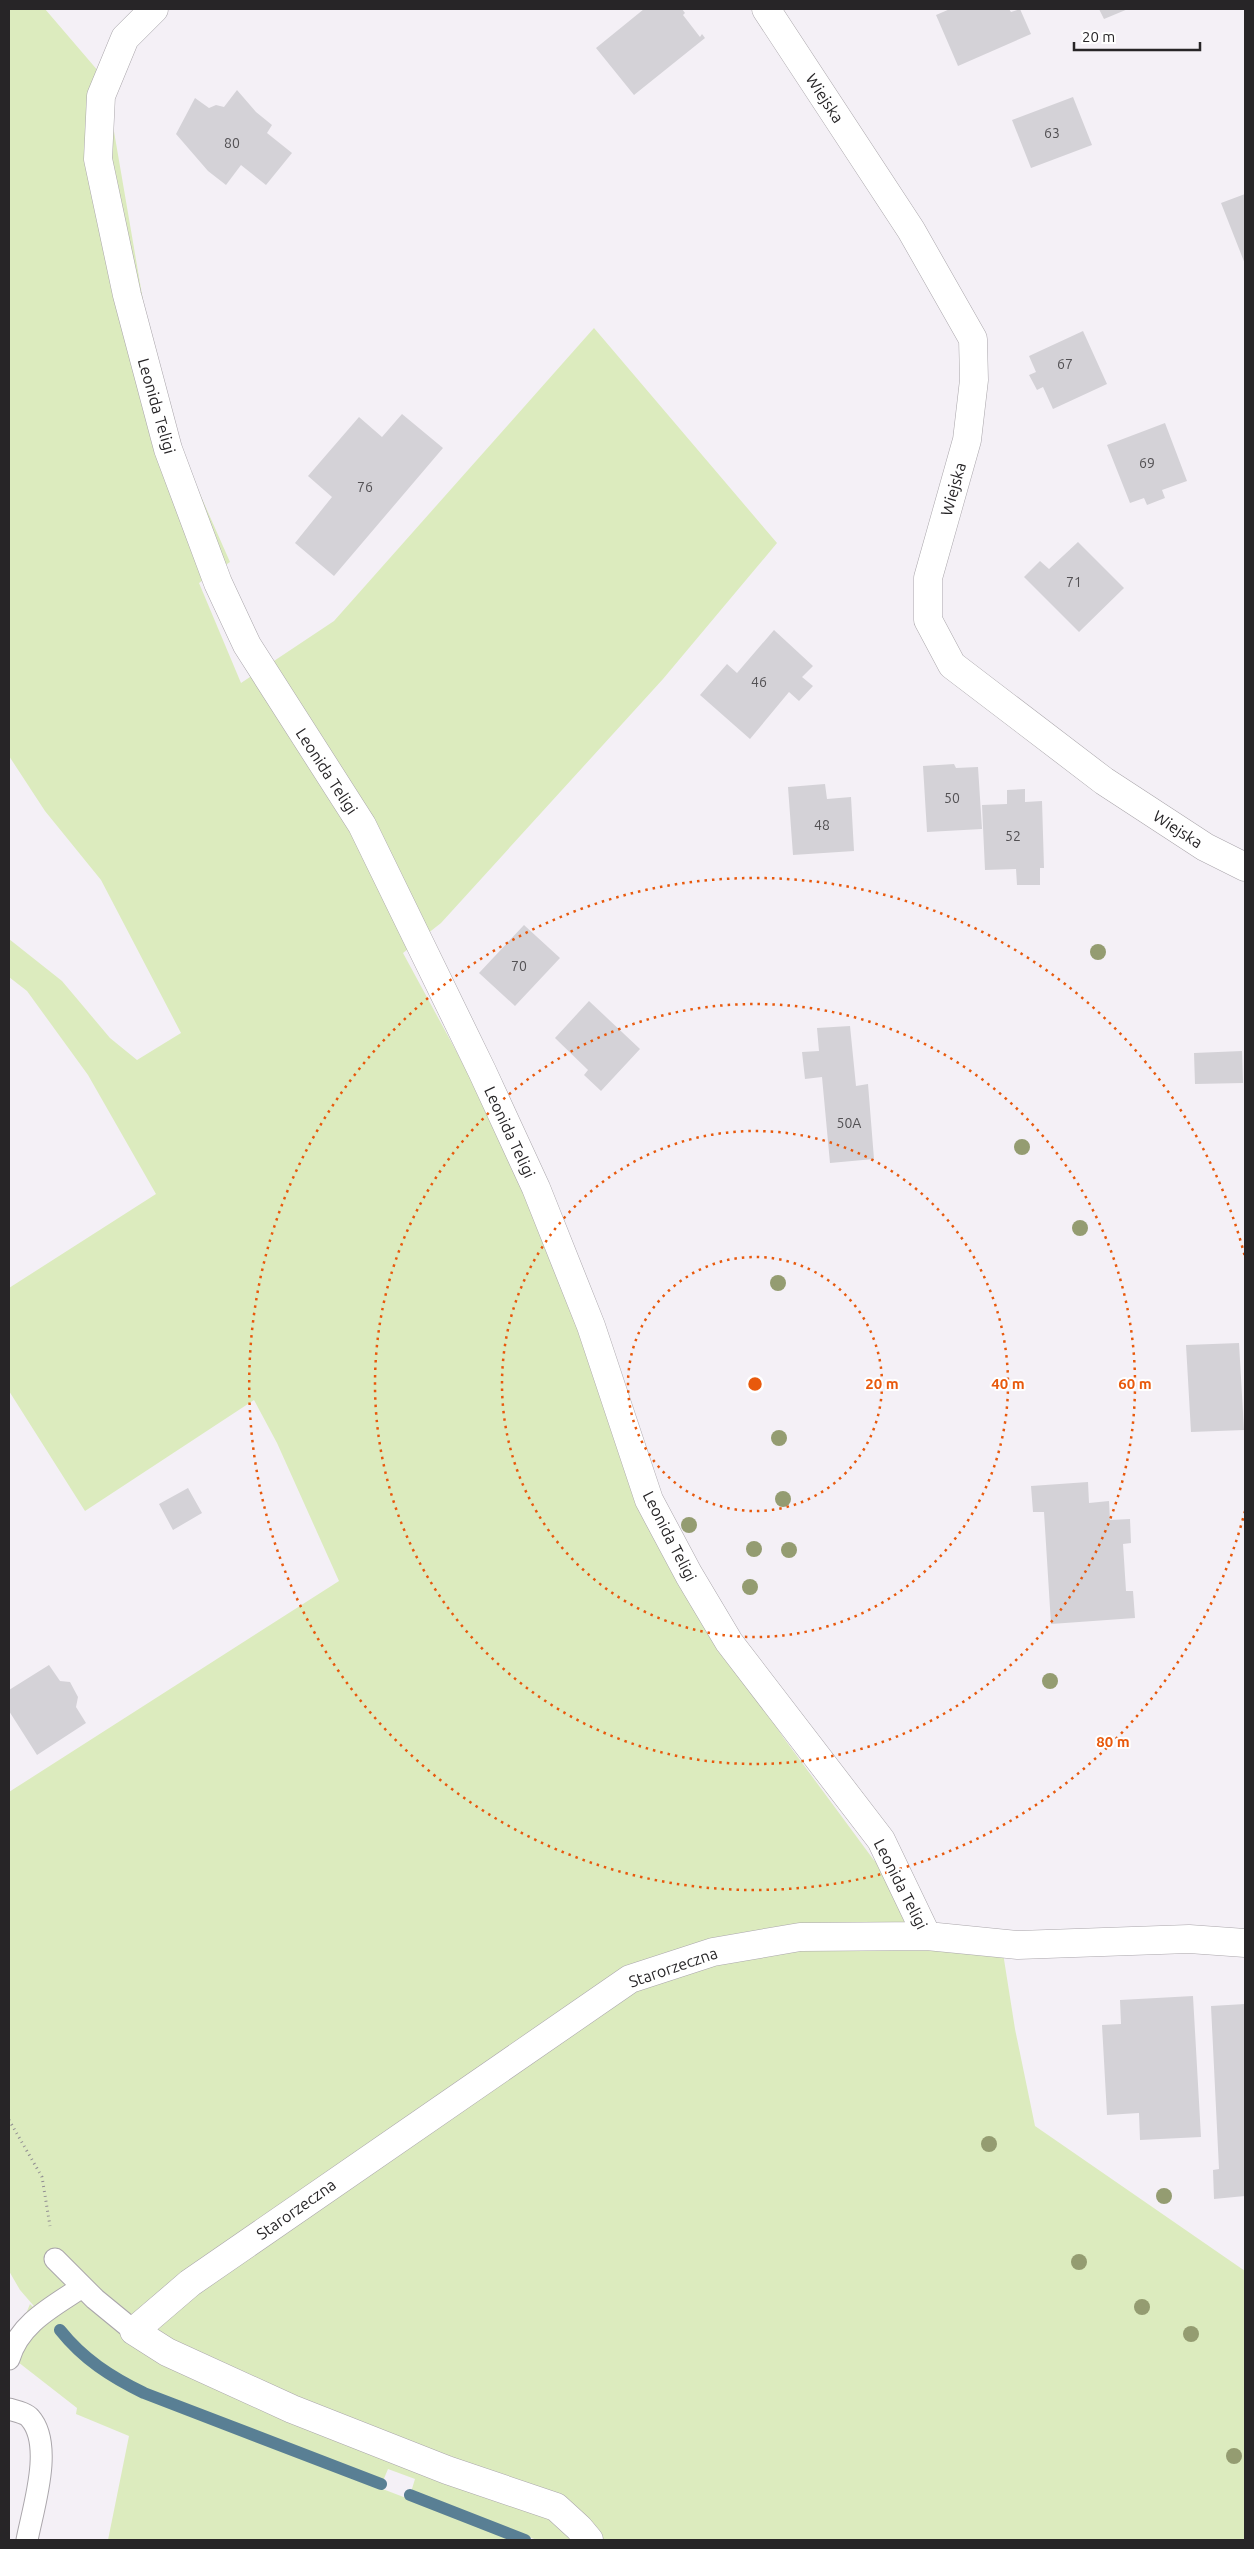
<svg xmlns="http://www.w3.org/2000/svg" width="1254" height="2549" font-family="Ubuntu,sans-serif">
<rect width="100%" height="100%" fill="#f4f0f6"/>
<path fill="#dcebbe" d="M9,9H45L105,79L151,347L188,467L230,562L199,583L241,683L334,621L594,328L777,543L663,679L441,923L403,953L512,1154L668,1562L783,1737L873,1859L911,1901L944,1933L1003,1953L1015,2029L1035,2126L1245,2271V2540H537L411,2492L415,2479L388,2469L383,2481L142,2390L89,2358L63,2329L58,2334C84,2364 104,2378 140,2396L516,2540H108L129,2436L76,2414L77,2408L9,2355L30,2304L46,2320L20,2290L9,2271V1792L339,1581L277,1443L254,1400L85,1511L9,1391V1288L156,1194L88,1075L27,991L9,977V939L62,981L110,1038L137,1060L181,1033L101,880L45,811L9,756Z"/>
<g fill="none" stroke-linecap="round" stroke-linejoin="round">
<path stroke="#597f94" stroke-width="12" d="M60,2330C83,2359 111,2377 144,2393L381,2484
M410,2495L525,2540"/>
</g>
<path fill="#d4d2d7" d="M644,9H682L685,13L683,15L700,37L702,34L705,38L634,95L596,48Z
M950,9H1009L1011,12L1020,9L1031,34L958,66L936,15Z
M1099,9H1128L1104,19Z
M237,90L256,112L272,125L267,133L292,153L266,185L241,165L226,185L208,171L176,134L195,98L209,108L216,105L224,107Z
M1073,97L1092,145L1031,168L1012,120Z
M1245,194V264L1221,203Z
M1083,331L1107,384L1053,409L1043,387L1037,390L1029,375L1036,372L1029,356Z
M402,414L443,448L334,576L295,543L332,497L308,476L359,417L382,437Z
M1165,423L1187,481L1162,490L1165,498L1147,505L1144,498L1130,503L1107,445Z
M1078,542L1124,588L1079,632L1024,577L1040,561L1049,569Z
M774,630L813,666L802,677L813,686L799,701L789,692L750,739L700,695L727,664L737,673Z
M954,764L956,768L978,767L982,829L927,832L923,766Z
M825,784L827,799L851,797L854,851L793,855L788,787Z
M1025,789V802L1042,801L1044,868H1040V885H1017L1016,869L985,870L982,805L1007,804V790Z
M524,925L560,958L515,1006L479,973Z
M589,1001L640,1049L601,1091L584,1075L588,1070L555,1038Z
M850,1026L856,1086L868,1084L874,1159L830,1163L822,1077L805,1079L802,1052L819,1051L817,1028Z
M1242,1051L1243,1083L1195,1084L1194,1053Z
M1239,1343L1244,1430L1191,1432L1186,1345Z
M1088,1482L1089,1503L1109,1501L1110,1520L1130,1519L1131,1543L1123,1544L1126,1591H1133L1135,1618L1051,1624L1044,1512H1033L1031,1486Z
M188,1488L202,1513L173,1530L159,1504Z
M49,1665L60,1681L70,1682L78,1697L76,1707L86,1723L37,1755L9,1711V1690Z
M1193,1996L1201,2137L1140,2140L1139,2113L1107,2115L1102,2025L1121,2024L1120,2000Z
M1245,2004V2196L1214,2199L1213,2170L1219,2169L1211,2006Z"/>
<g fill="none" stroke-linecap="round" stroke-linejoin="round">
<g stroke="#aaa6ab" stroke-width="23">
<path id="lane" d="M55,2259L95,2299L134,2331
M9,2359C19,2323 54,2306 82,2287
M9,2409C15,2411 26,2413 30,2418C54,2445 33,2508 27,2540"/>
</g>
<g stroke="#aaa6ab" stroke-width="29">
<path id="street" d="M154,9L125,38L101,96L98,159L127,295L168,449L218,583L247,645L362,825L482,1071L536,1188L591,1326L649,1500L689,1575L729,1642L881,1840L927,1936L1018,1945L1189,1939L1245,1943
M766,9L911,230L973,339L974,380L967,440L928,578V620L952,665L1104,781L1205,847L1245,867
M589,2540L579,2528L556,2507L447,2470L292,2409L167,2352L134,2331L190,2283L630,1979L713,1952L800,1937L927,1936"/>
</g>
<path stroke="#918e92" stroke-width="3" stroke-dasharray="1 4" stroke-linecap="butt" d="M9,2120L42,2177L50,2226"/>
<use href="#lane" stroke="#fff" stroke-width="21"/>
<use href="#street" stroke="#fff" stroke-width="28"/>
</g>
<g fill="#949c71">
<circle cx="1098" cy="952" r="8"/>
<circle cx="1022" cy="1147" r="8"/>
<circle cx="1080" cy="1228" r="8"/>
<circle cx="778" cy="1283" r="8"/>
<circle cx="779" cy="1438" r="8"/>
<circle cx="783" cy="1499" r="8"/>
<circle cx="689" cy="1525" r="8"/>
<circle cx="754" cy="1549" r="8"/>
<circle cx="789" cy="1550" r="8"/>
<circle cx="750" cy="1587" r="8"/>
<circle cx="1050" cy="1681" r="8"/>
<circle cx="989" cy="2144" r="8"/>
<circle cx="1164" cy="2196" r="8"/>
<circle cx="1079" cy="2262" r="8"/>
<circle cx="1142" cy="2307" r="8"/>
<circle cx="1191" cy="2334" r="8"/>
<circle cx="1234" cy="2456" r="8"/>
</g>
<g fill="none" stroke="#e8590c" stroke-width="2.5" stroke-dasharray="2.5 5">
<circle cx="755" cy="1384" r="127"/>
<circle cx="755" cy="1384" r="253"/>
<circle cx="755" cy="1384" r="380"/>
<path d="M1245 1511A506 506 0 1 1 1245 1257"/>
</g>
<g text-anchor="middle" stroke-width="4" stroke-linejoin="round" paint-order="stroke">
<g font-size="14" fill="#525053">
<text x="1052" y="138">63</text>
<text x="232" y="148">80</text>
<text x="1065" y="369">67</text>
<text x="1147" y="468">69</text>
<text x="365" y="492">76</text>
<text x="1074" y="587">71</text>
<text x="759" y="687">46</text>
<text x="952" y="803">50</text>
<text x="822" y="830">48</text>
<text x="1013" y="841">52</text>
<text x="519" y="971">70</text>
<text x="849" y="1128">50A</text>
</g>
<g font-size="16" fill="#272527" stroke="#fff">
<text transform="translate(825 98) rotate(57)" y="6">Wiejska</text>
<text transform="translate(157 406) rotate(74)" y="6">Leonida Teligi</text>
<text transform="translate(953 489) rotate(-74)" y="6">Wiejska</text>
<text transform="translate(327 771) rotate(57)" y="6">Leonida Teligi</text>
<text transform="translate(1178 829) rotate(33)" y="6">Wiejska</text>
<text transform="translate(510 1132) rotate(65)" y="6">Leonida Teligi</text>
<text transform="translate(670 1536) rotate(63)" y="6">Leonida Teligi</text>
<text transform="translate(901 1884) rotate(63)" y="6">Leonida Teligi</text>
<text transform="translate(673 1967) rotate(-19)" y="6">Starorzeczna</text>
<text transform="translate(296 2209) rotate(-35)" y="6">Starorzeczna</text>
</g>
</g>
<circle cx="755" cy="1384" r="8" fill="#e8590c" stroke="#fff" stroke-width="2.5"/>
<g font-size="15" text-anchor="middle" font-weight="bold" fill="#e8590c" stroke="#fff" stroke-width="4" stroke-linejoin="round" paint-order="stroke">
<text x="882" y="1389">20 m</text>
<text x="1008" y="1389">40 m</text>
<text x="1135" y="1389">60 m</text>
<text x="1113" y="1747">80 m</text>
</g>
<rect width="1254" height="2549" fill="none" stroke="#272527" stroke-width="20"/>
<path d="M1074 42v8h126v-8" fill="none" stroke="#272527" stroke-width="2.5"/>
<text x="1082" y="42" font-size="15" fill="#272527" stroke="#ffffff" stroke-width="4" paint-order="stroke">20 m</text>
</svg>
